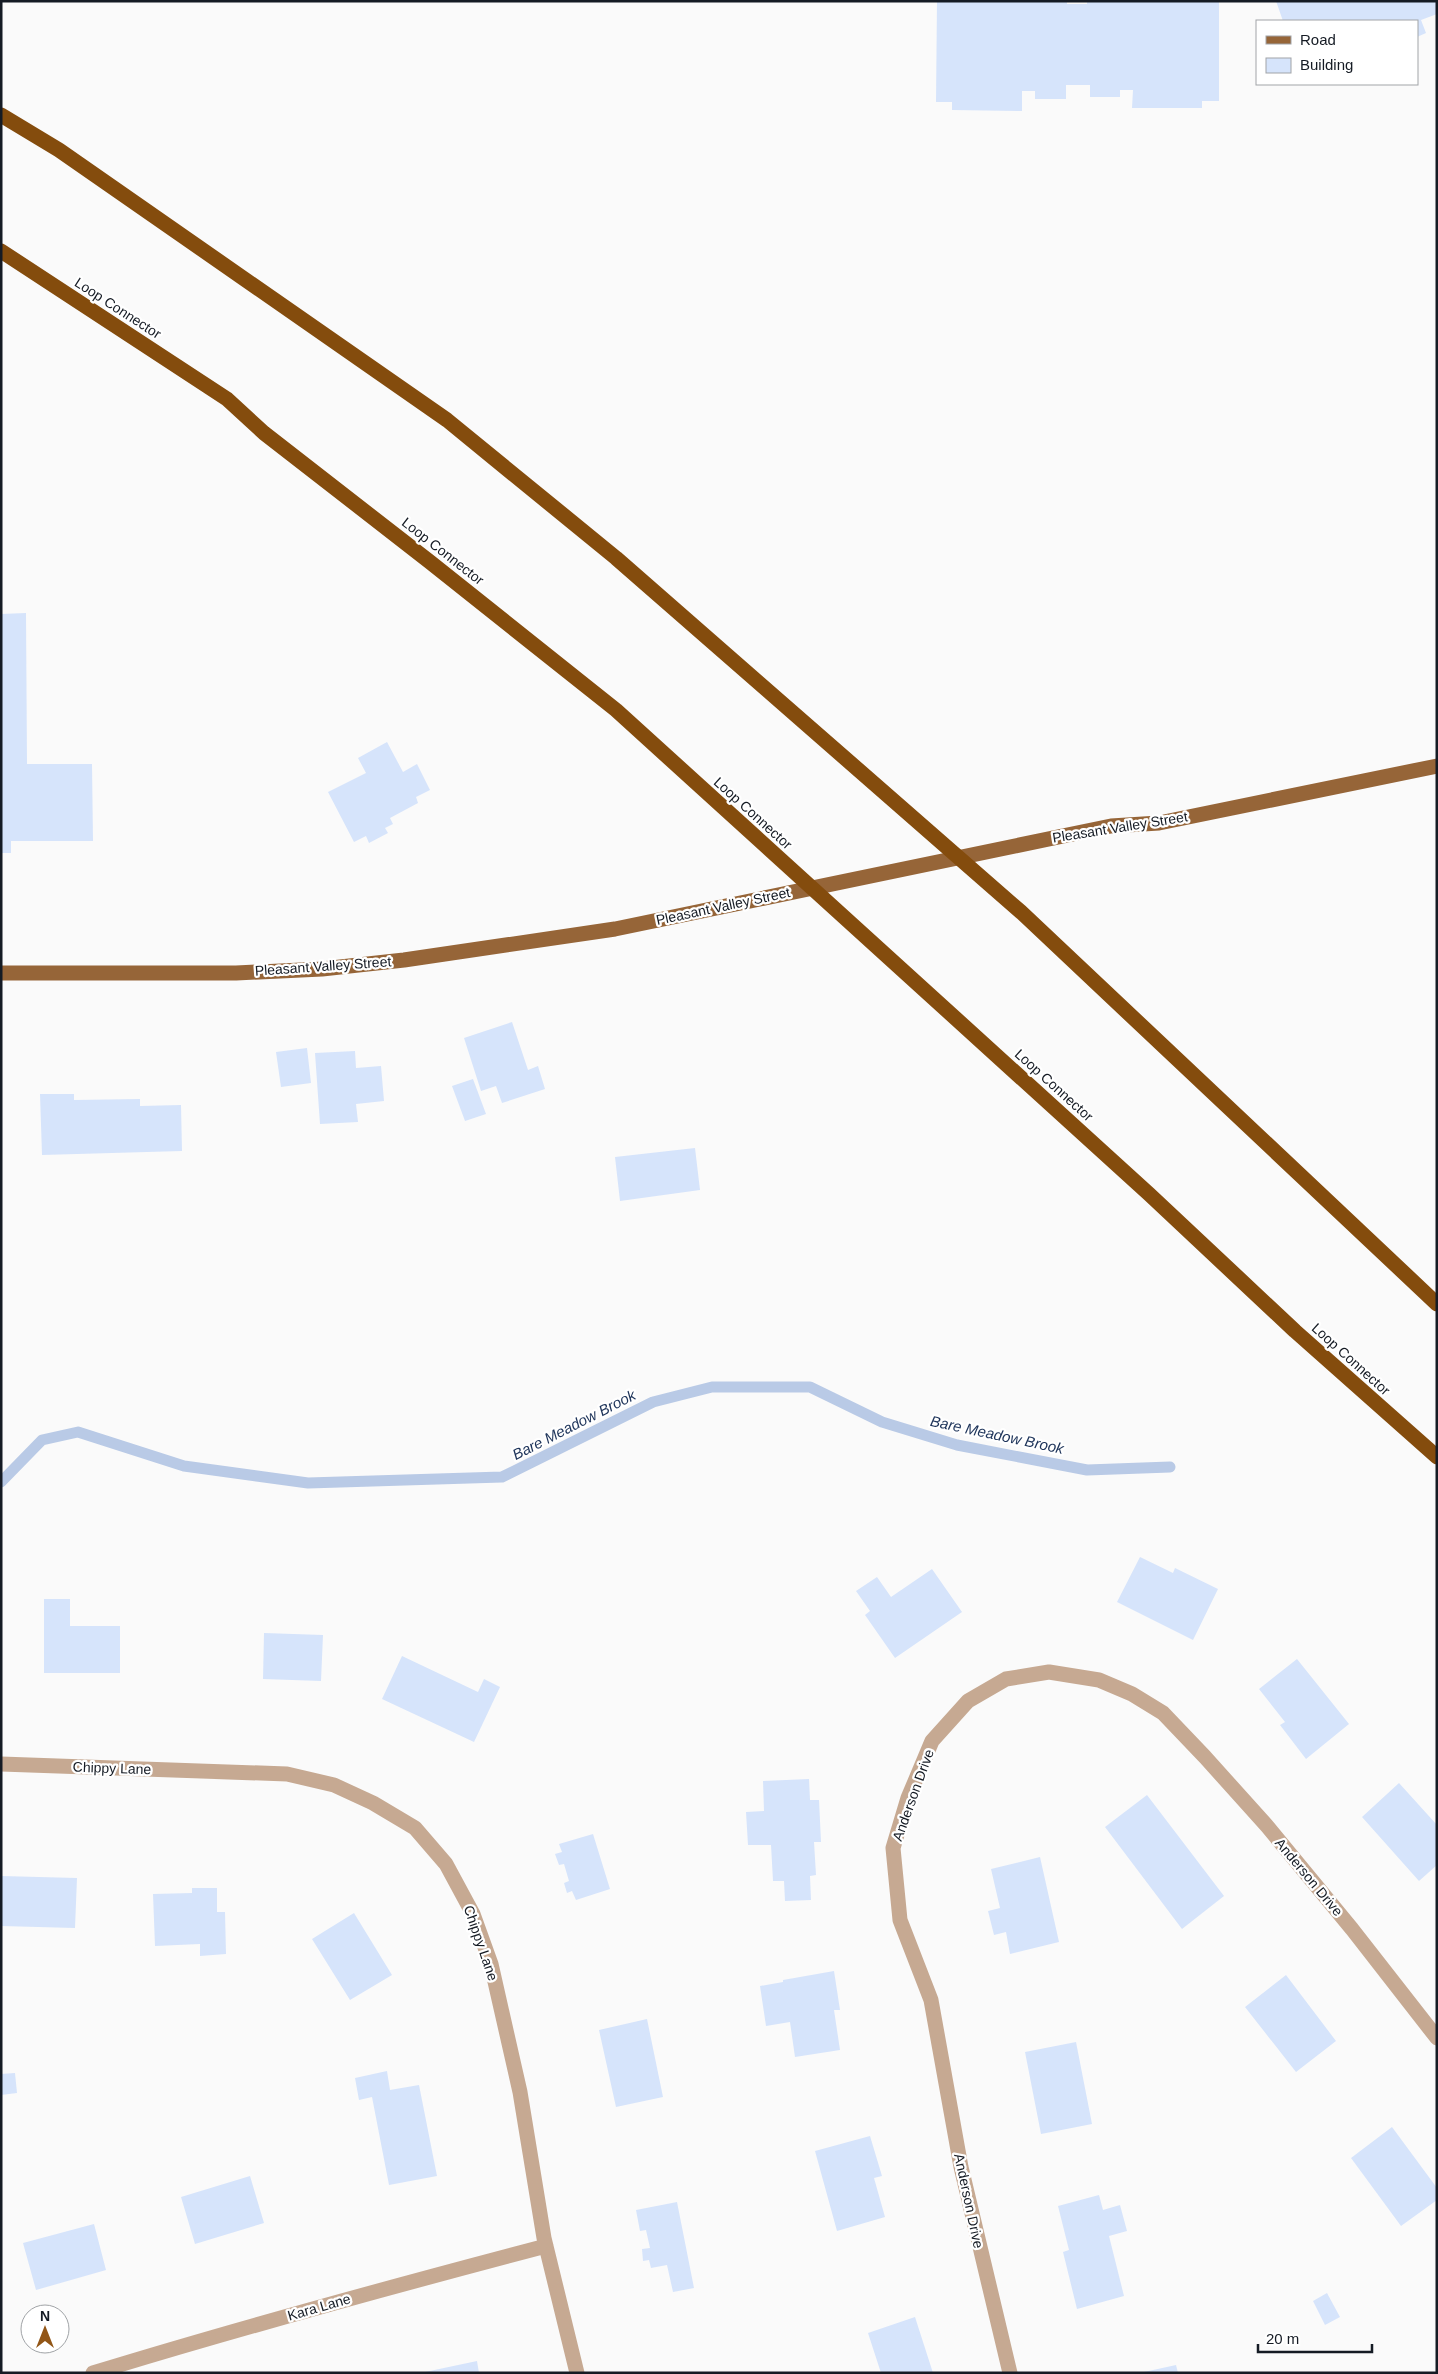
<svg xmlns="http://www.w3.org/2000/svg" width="1438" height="2374" font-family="Helvetica,sans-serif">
<rect width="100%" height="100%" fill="#fafafa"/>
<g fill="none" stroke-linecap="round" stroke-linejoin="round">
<path stroke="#b9cae6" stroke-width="11" d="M1,1482L42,1440L78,1432L184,1466L308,1483L502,1477L653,1402L712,1387H810L882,1422L957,1445L1087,1470L1170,1467"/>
</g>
<path fill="#d6e4fb" d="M937,1H1067V4H1087V1H1219V101H1202V108H1132L1133,90H1120V97H1090V85H1066V99H1035V91H1022V111L952,110V102H936Z
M1276,1H1437V14L1421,20L1426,33L1417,37V21H1283Z
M26,613L27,764H92L93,841H11V853H1V614Z
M387,742L403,772L417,764L430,790L416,797L418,803L390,818L393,824L385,828L388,833L369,843L366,836L354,842L328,792L366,773L358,758Z
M512,1022L528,1070L538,1066L545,1089L502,1103L496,1086L481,1091L464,1038Z
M307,1048L311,1083L281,1087L276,1052Z
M355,1051L356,1068L381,1066L384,1101L356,1104L358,1122L320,1124L315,1053Z
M473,1079L486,1114L465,1121L452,1086Z
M40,1094H74V1100L140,1099V1106L181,1105L182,1151L42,1155Z
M695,1148L700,1190L620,1201L615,1157Z
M1140,1557L1173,1573L1175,1568L1218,1589L1193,1640L1117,1602Z
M932,1569L962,1612L895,1658L865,1615L870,1611L856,1591L877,1577L891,1597Z
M44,1599H70V1626H120V1673H44Z
M264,1633L323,1635L321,1681L263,1679Z
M402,1656L478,1692L484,1679L500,1687L474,1742L382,1699Z
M1297,1659L1349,1724L1306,1759L1280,1725L1285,1722L1259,1689Z
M809,1779L810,1800H819L821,1842H814L816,1875L810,1876L811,1900L785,1901L784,1881H773L771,1845H748L746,1812L764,1811L763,1781Z
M1399,1783L1437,1825V1865L1419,1881L1362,1817Z
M1147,1795L1224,1896L1182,1929L1105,1827Z
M593,1834L610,1889L576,1900L572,1891L567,1893L564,1883L569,1881L564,1864L559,1865L555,1854L562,1852L559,1844Z
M1040,1857L1059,1942L1010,1954L1006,1932L994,1935L988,1911L1000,1908L991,1869Z
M1,1876L77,1878L75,1928L1,1926Z
M192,1888H217V1912H225L226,1954L200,1956V1944L155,1946L153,1894L192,1893Z
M354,1913L392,1975L350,2000L312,1939Z
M834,1971L840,2010H834L840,2050L795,2057L790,2022L766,2026L760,1986L783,1982V1980Z
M1286,1975L1336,2041L1296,2072L1245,2007Z
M647,2019L663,2097L616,2107L599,2030Z
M1076,2042L1092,2124L1041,2134L1025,2052Z
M387,2071L390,2090L419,2085L437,2176L389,2185L372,2097L359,2100L355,2078Z
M15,2073L17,2093L1,2095V2074Z
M1392,2127L1437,2188V2200L1401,2226L1351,2158Z
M870,2136L882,2176L874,2178L885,2217L837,2231L815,2151Z
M250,2176L264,2223L195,2244L181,2197Z
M1099,2195L1103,2210L1120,2205L1127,2231L1109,2236L1124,2296L1077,2309L1063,2252L1069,2250L1058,2206Z
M677,2202L694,2288L673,2292L667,2265L651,2268L649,2260L643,2261L642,2249L650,2248L646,2230L640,2231L636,2210Z
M94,2224L106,2270L36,2290L23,2243Z
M1327,2293L1340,2317L1325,2325L1313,2301Z
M915,2317L933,2373H881L868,2333Z
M477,2361L479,2373H426L425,2372Z
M1176,2365L1178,2373H1144V2372Z"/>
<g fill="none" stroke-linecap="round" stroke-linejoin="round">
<path stroke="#c6a992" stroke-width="15" d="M1,1764L287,1774L334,1785L373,1803L415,1828L446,1864L473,1914L491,1964L520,2092L544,2238L577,2373
M93,2373C243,2327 394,2286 546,2246
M1010,2373L961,2167L931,2000L900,1920L893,1848L908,1798L932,1741L968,1701L1006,1679L1049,1672L1099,1680L1132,1694L1163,1713L1205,1757L1267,1826L1352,1929L1437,2038"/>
<path stroke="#966538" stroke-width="15" d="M1,973H236L322,969L404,960L615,929L1111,826L1159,823L1437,766"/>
<path stroke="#844c0d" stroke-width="15" d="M1,115L59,150L447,420L616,558L1021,912L1437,1304
M1,251L227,399L264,433L430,562L616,710L1149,1194L1295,1331L1437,1457"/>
</g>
<g text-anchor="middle" stroke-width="4.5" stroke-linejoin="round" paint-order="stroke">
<g font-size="14" fill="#151b24" stroke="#fff">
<text transform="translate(118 308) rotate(33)" y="5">Loop Connector</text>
<text transform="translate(443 551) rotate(38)" y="5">Loop Connector</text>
<text transform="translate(753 813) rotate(42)" y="5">Loop Connector</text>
<text transform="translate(1120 827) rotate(-9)" y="5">Pleasant Valley Street</text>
<text transform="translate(723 906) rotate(-12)" y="5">Pleasant Valley Street</text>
<text transform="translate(323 966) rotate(-4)" y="5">Pleasant Valley Street</text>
<text transform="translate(1054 1085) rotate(42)" y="5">Loop Connector</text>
<text transform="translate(1351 1359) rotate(42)" y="5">Loop Connector</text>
<text transform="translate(112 1768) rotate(2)" y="5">Chippy Lane</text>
<text transform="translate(913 1795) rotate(-70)" y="5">Anderson Drive</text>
<text transform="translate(1309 1877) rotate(50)" y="5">Anderson Drive</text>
<text transform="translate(481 1943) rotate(71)" y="5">Chippy Lane</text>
<text transform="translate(969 2201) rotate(78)" y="5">Anderson Drive</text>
<text transform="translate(319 2307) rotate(-16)" y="5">Kara Lane</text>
</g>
<g font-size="15" font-style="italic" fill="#1d3359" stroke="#fff">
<text transform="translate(574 1425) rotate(-27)" y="5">Bare Meadow Brook</text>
<text transform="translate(997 1435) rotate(12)" y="5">Bare Meadow Brook</text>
</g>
</g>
<rect width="1438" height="2374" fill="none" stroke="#151b24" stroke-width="5"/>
<rect x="1256" y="20" width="162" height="65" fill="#ffffff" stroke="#a1a4a7"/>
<rect x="1266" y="36" width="25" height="8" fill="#966538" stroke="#a1a4a7"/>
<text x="1300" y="45" font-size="15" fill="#151b24">Road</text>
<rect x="1266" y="58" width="25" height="15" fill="#d6e4fb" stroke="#a1a4a7"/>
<text x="1300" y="70" font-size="15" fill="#151b24">Building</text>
<g transform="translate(45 2329)"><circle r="24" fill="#ffffff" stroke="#a1a4a7"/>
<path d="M0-4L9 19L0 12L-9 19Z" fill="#925617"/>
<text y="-8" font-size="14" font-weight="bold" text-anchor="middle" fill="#151b24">N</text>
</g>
<path d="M1258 2344v8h114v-8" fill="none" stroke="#151b24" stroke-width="2.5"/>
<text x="1266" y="2344" font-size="15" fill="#151b24" stroke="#ffffff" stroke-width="4" paint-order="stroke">20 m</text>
</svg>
